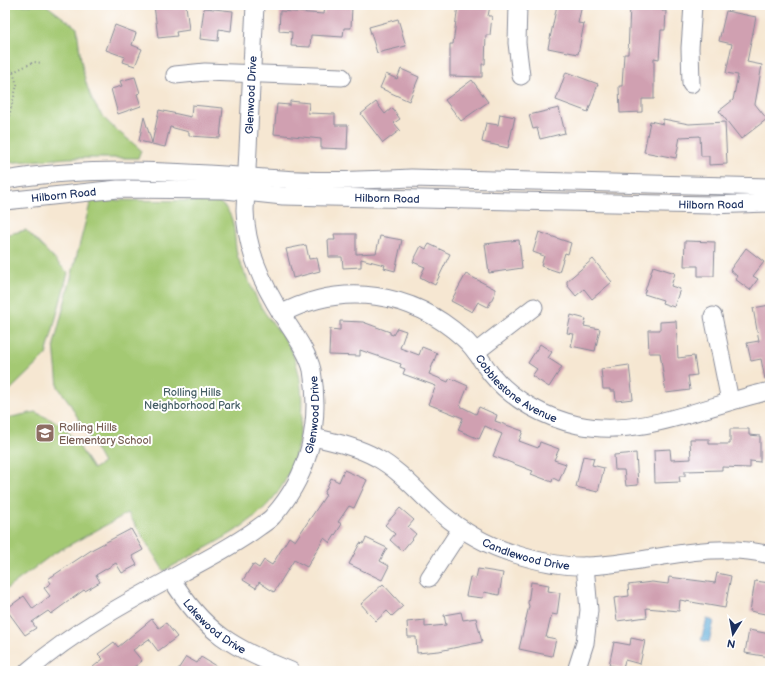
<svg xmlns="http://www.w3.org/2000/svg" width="775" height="676" font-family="'Balsamiq Sans',sans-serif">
<rect width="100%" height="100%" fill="#fff"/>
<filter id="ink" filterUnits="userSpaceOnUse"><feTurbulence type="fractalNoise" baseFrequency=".025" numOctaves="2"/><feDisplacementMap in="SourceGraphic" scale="8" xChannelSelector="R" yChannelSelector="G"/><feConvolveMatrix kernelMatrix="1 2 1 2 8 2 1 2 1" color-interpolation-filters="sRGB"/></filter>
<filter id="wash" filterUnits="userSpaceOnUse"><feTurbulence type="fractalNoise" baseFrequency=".012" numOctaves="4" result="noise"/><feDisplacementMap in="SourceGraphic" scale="16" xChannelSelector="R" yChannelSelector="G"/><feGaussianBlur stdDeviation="0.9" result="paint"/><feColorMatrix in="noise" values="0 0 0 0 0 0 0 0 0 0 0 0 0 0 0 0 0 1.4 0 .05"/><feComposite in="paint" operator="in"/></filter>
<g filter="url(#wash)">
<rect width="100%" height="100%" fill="#f6e7d2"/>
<path fill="#a4c973" stroke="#607c68" d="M5,5H46L77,28C81,60 83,95 106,120C116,131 130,140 141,150L138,158H68L5,163Z
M91,200L217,201C239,214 232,237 238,258C242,268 247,278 252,288C255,294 257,301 261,307C272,325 289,339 295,360C303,383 303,405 300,429C292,514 228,534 164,571L128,513L53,554L5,590V420L7,418L35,412L60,424L75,440L93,469L103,463L69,402L58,387L54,344Z
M26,230L68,273L46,355L5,395V235Z"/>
<path fill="#5facd8" stroke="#3d6e9b" d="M707,619L714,621L709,642L701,640Z"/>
<g id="blocks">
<path fill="#d0a0b1" d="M154,5H186L189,30L176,32L177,36L158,38Z
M458,5L490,6L488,16H492L490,35H486L485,64H482V77L450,76V44H453Z
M557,5H582L578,23L584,24L578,54L548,48Z
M630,5H662V11H666L665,30H661L659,59L654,58V99H642V112L620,113L619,86H622L624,54H628Z
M325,6L352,7L351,28H344L343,37L311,35L310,47L291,46L292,32L279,31L280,11L324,14Z
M204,8L233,11L231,31L219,29L218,41L200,39Z
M726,11L756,17L747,62L762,65L755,104L767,119L741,139L719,111L733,100L738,75L726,73L732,44L719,41Z
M398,19L406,46L377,53L369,27Z
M115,25L136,33L132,45L142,49L135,66L123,62L125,57L106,50Z
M401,69L419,77L409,101L380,88L386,74L397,79Z
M566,72L598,84L588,112L556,100Z
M135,77L140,93L137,94L141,106L118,114L111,89L122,86L120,81Z
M472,80L488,102L461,121L445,100Z
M290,101L309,103L308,113L335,114V125H348L347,149L321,148V139L274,134L277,104L290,105Z
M376,102L385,114L392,108L400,119L394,123L400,130L383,143L361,114Z
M192,105L223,108L220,138L189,136V132L170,127L165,147L139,141L144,117L152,143L159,110L191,117Z
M559,108L565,133L540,139L537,128L533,129L529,115Z
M500,114L515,117L508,148L482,142L486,123L498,125Z
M663,119L689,124L725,122L727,164L709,165V156H701L700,136L680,137L676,158L644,152L650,121L663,124Z
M539,232L571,243L568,254L565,253L559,272L541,266L544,256L533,252Z
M334,234H356V254L376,253L380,236L402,240L395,271L384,268L385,265L361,259V267L343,268L342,257H329L328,240H335Z
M519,240L522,268L489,273L485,244Z
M685,241L715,242L714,276H698V266H684Z
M429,244L450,254L435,285L420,277L425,267L413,262L421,246L426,249Z
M306,245L309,259L317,258L320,271L293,278L286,249Z
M746,248L764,262L753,276L758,279L750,290L735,279L737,276L730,270Z
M593,259L612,282L592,299L584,289L576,296L567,285V281Z
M653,266L675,273L671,286L680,289L674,307L662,303L663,300L644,294Z
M466,274L495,289V293L488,307L478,302L472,312L451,301Z
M770,305V379H765L761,359L751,361L747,343L759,341L753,308Z
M571,315L586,319L584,326L600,329L595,351L571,346L574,334L567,333Z
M340,321L363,322L390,332V334L393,335L397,328L406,331L400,348L419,355L422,347L437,353L429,374L448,382L450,378L468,386L460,406L476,414L479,407L497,415L495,421L523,431L519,441L538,448L540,442L559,449L554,460L566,464L559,481L553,478L552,482L531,474L533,471L493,456L502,434L485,426L479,439L458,430L463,418L428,404L436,386L403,374L405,369L400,367L401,364L360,350V356L329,355L330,329L340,330Z
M676,321L678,358L694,356L697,375L688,376L690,390L666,393L660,353H649L648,330H660V322Z
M540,344L552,352L548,358L562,367L549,387L532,376L537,369L528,363Z
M629,365L633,399L616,401L615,391H610V389H603L601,369Z
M730,429H749V435L760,436V462L750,461V468L722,467V470L685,471V476H679L680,482L655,483L654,450L670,449L671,460L691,459L690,439H709V444H730Z
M636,453L638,485L626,486L624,470H615L614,455Z
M583,456L594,458L592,465L604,468L598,492L576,487Z
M344,470L367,480L354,508L349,506L338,522L342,524L330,543L324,538L307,567L294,560L274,592L259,582L256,588L243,580L253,564L259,568L264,560L272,565L289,537L295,541L326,495L324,494L331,478L339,482Z
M400,508L414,520L408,527L416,534L402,551L390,540L395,534L385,525Z
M131,529L143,550L132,556L137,565L122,573L116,563L96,575L100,582L85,591L84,590L51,614L48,611L32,622L36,628L25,635L6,609L24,596L33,609L50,596L44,588L51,583L48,579L93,549Z
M366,538L387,548L380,561L389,566L382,580L349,564L360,543L363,544Z
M478,569L503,573L499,595L484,592L483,598L466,596L470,577L476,578Z
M717,573L731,576L725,608L680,600L679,611L646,608L647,617L617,621L614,598L629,596L628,585L652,582L668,584L669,577L715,583Z
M755,581L770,583V615L750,611Z
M531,582L549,585L548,591L560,593L557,615L552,614L546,637L556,639L552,656L519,649L529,606L528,603Z
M383,584L403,606L392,616L387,611L376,621L361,604Z
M461,612L463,620L476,618L482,642L439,651L417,653L416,637H408L407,622L425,620V627L446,625L444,615Z
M152,619L159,628L166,623L177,637L158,651L149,639L133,650L142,661L129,671H88L103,659L98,654L114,642L118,647Z
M749,630L770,634V657L745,653Z
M631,638L645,641L640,664L625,660L623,668L609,665L614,642L630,645Z
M186,657L197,663L201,657L224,671H177Z"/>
</g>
</g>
<g filter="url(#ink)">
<use href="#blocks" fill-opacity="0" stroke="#888b98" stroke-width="1"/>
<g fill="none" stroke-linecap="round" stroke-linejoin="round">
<g stroke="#888b98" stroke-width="19">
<g id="minor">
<path d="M518,5L517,43L521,76"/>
<path d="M175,75L205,72L342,77"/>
<path d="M691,84L690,48L693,5"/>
<path d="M5,180C96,165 189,172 281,179C324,182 368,180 411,178L770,187"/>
<path id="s1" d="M5,201L118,189L225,190L283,196L710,205L770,203"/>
<path id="s2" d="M281,314C343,281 412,292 463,338C475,348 482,362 491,374C512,400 546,418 578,425C642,439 708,404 770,391"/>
<path d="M713,316L730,401"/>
<path d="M476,352L534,307"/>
<path id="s3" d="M313,437C334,442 358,447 377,458C401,471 420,495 441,513C462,531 488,546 515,554C537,561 564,567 587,566C649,564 708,539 770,555"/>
<path id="s4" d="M171,578C204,633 234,648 291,671"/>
<path d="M429,578L461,529"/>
<path id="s5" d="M28,671C75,630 129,601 183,572C209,558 235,545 259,527C263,524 270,520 273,516C310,475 321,423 312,370C308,352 292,331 282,315C262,283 246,249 245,210L255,5"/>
<path d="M576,671L585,643L589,610L585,566"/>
</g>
</g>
<path stroke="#888b98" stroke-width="2" stroke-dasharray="1 3" stroke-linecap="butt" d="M5,64L13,72L17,85L8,120L5,153
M13,72L34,62L42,63"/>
<use href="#minor" stroke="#fff" stroke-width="17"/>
</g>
</g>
<defs>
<g id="school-square" transform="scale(1)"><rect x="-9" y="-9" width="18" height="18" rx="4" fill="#8d6e63" stroke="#fff"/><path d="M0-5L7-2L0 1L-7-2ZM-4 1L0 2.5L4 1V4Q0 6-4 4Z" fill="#fff"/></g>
</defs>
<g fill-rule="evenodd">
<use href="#school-square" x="45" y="433"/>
</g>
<g text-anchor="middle" stroke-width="4" stroke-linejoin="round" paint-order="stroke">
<g font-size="11" fill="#1b2f5e" stroke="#fff">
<text dy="4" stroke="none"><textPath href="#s5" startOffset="738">Glenwood Drive</textPath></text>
<text dy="4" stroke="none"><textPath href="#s1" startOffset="59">Hilborn Road</textPath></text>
<text dy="4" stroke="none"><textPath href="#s1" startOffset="383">Hilborn Road</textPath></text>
<text dy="4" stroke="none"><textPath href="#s1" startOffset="707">Hilborn Road</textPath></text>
<text dy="4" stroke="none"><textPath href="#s2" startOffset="271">Cobblestone Avenue</textPath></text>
<text dy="4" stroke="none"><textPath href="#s5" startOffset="402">Glenwood Drive</textPath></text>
<text dy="4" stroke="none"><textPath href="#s3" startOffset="248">Candlewood Drive</textPath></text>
<text dy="4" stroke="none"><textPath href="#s4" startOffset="66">Lakewood Drive</textPath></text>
</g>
<g font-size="11" fill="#445d64" stroke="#fff">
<text x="192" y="396">Rolling Hills<tspan x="192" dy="13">Neighborhood Park</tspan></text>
</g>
<g font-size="11" fill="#785e54" stroke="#fff" text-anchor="start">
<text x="59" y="431">Rolling Hills<tspan x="59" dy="13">Elementary School</tspan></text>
</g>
</g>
<rect width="775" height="676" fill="none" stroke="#fff" stroke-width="20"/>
<g transform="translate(733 634) rotate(191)" stroke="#ffffff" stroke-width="3" paint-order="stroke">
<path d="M0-3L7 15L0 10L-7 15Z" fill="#1b2f5e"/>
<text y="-6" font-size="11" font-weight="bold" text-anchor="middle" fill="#1b2f5e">N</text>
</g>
</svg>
